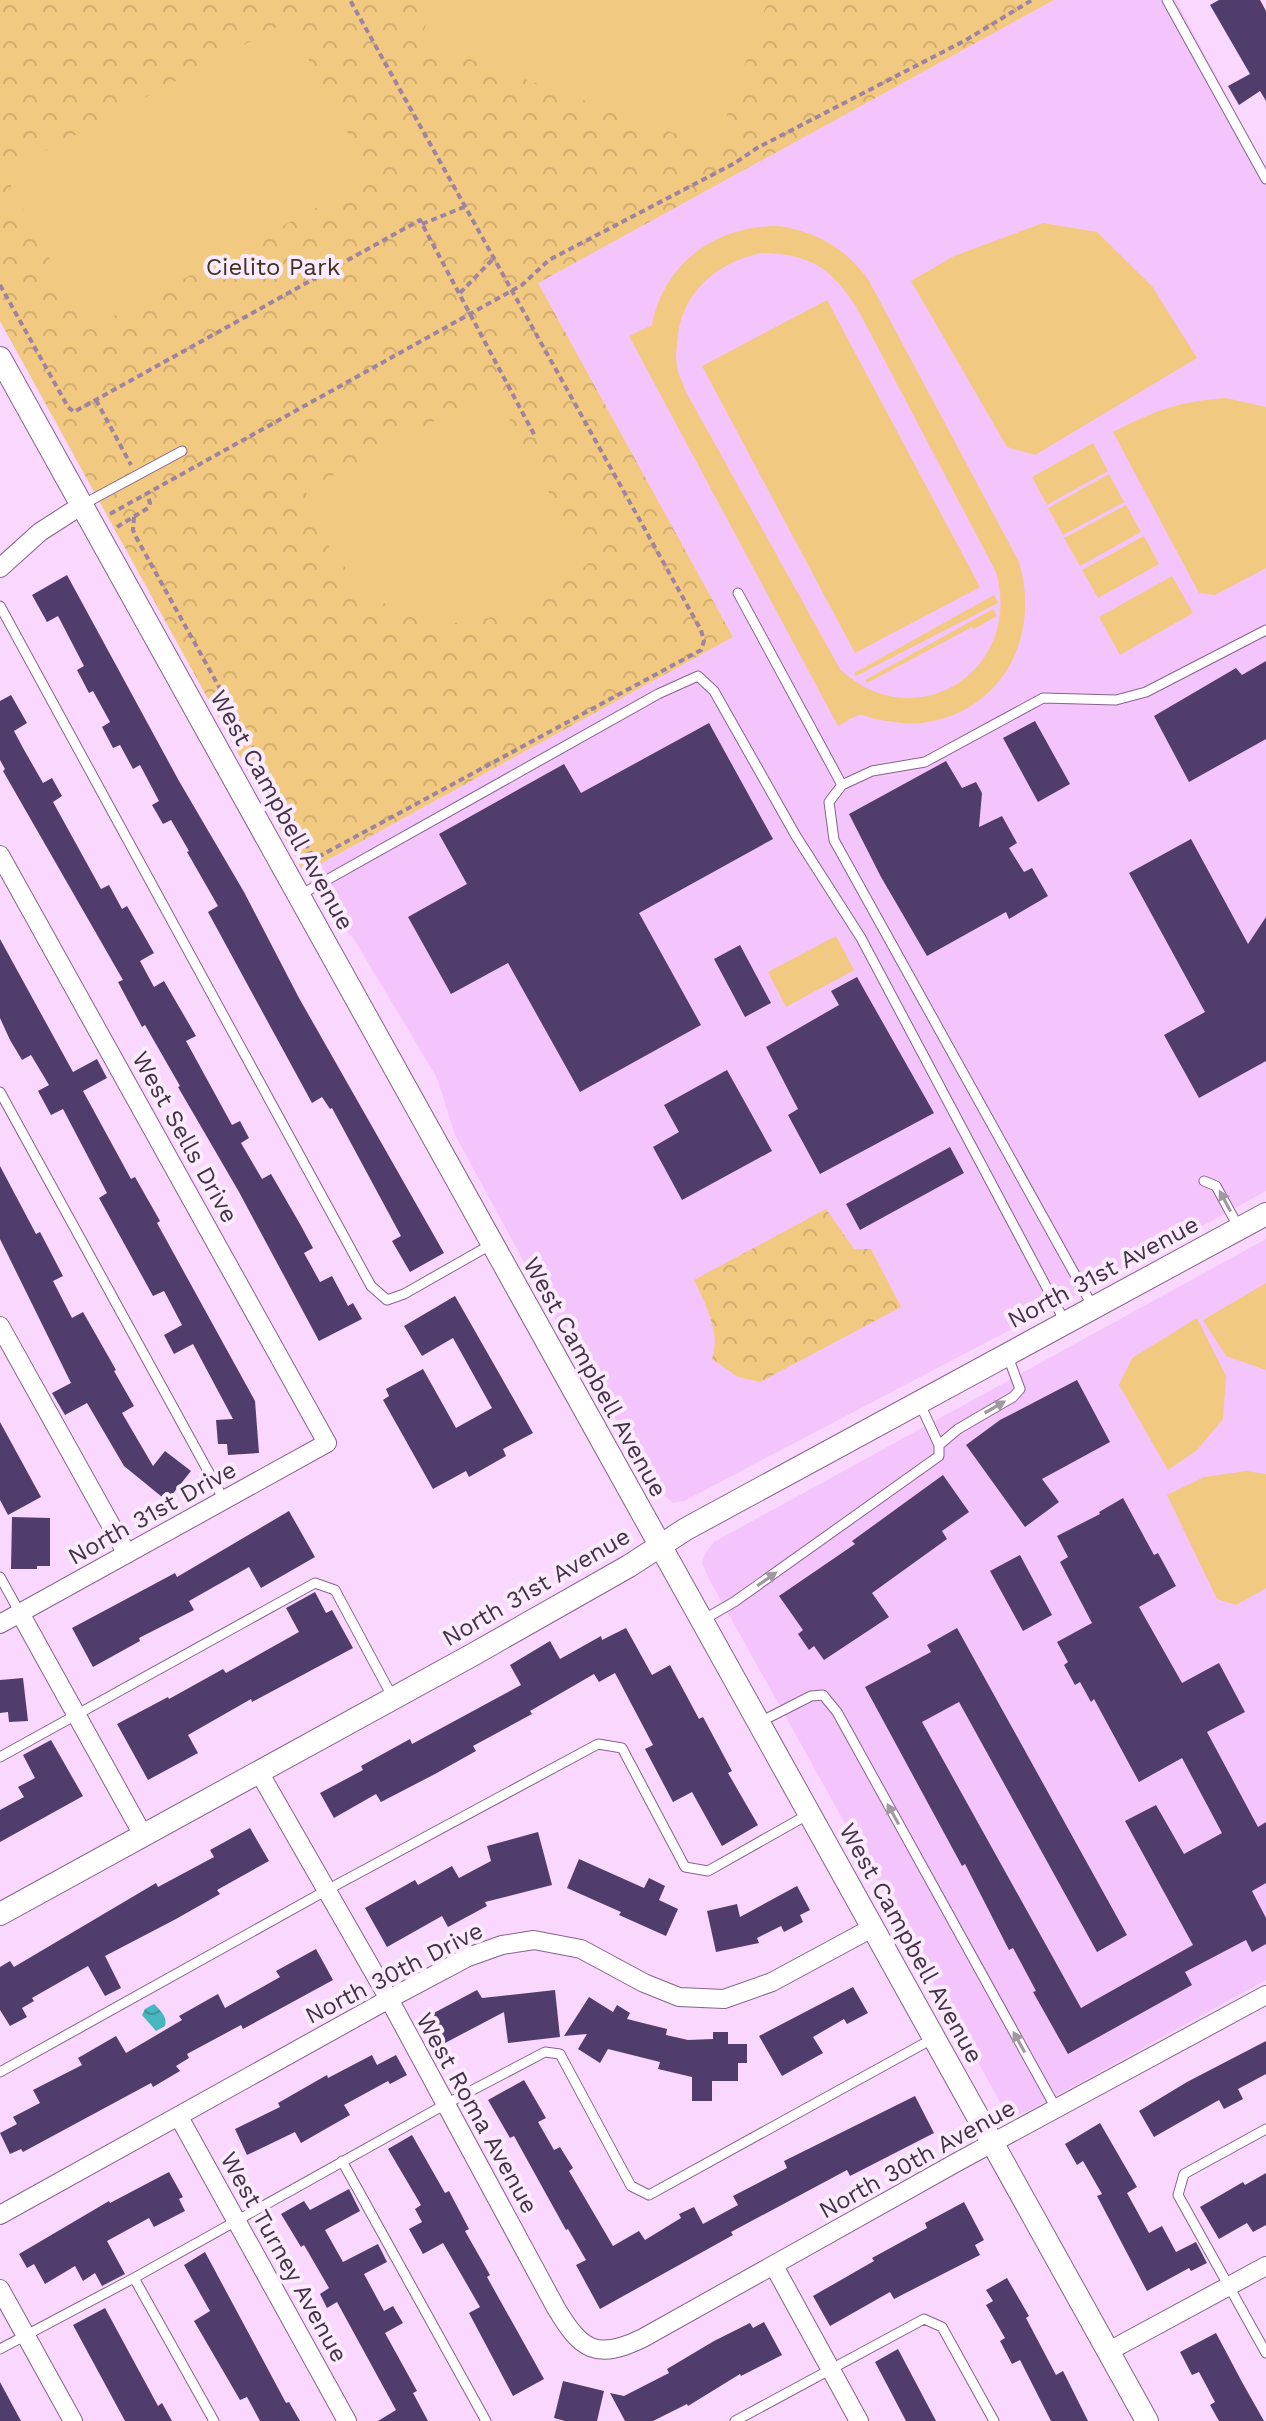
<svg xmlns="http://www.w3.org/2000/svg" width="1266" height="2421" font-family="'Work Sans',sans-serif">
<defs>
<pattern id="park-crowns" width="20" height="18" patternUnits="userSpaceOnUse" patternTransform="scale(2)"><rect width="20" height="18" fill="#f2c980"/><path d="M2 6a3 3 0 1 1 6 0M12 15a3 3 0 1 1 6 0" fill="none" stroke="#d1ad70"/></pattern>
<pattern id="water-waves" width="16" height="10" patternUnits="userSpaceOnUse" patternTransform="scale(2)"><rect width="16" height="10" fill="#46b7bf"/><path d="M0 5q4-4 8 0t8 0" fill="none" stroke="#3c959d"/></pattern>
</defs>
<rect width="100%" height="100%" fill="#f9d7fe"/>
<path fill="#f4c5fc" d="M1054,0H1176L1266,170V1191L1071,1298L684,1501L673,1503L664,1495L581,1367L455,1135L437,1078L354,939L330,916L304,873L733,637L537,283Z
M1266,1239V1980L1032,2109L1018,2115L1005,2111L708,1577L702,1563L705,1554L714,1542Z"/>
<path fill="url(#park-crowns)" d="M0,0H1054L538,283L733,637L304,873L0,321Z
M826,1209L854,1249H871L901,1307L760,1382L738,1377L712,1359C721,1332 706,1306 694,1280Z"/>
<path fill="#f2c980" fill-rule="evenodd" d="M435,0H750L766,6L715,148L420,41Z
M288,21L372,178L88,330L4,173Z
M1043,223L1097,232L1152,286L1197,358L1035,455L1007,447L911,281L954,256Z
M779,226C817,232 845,248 868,279L1019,562C1041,636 1003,713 921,723C905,724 887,722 872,718C870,718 862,714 860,715C853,716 844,723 838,726L629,336L652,325C664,262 717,225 779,226ZM762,253C811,254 831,268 857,308L996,572C1024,671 915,740 840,669L685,390C683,382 678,374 677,366C675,356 677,344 678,334C684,290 720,261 762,253Z
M827,300L980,587L855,653L702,366Z
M483,395L498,399L588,564L544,596L489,618L442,625L400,614L358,584L324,540L305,490Z
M1226,398L1266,407V568L1215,595L1199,593L1113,432C1154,411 1179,401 1226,398Z
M1093,443L1108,471L1047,505L1032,477Z
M1109,474L1124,502L1063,535L1048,508Z
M1126,505L1141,532L1080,566L1064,538Z
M1144,536L1159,564L1098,598L1082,570Z
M1172,576L1193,613L1120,655L1099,617Z
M994,595L998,603L856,676L854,673Z
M993,609L997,616L974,629L972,627L867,683L865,680Z
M836,936L854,970L786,1007L768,972Z
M1266,1283V1370L1226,1356L1203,1320Z
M1197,1318L1226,1376L1223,1419L1197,1450L1168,1470L1119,1385L1132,1358Z
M1246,1471L1266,1474V1588L1236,1605L1217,1599L1167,1495L1204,1477Z"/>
<path fill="url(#water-waves)" d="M154,2004C160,2010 168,2017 165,2026L156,2031L142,2015L145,2009Z"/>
<path fill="#503d6c" d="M1219,0H1260L1266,11V101L1260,91L1239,105L1228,86L1250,74L1210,5Z
M67,575L179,781L244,892L299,998L444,1253L410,1272L392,1241L401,1236L332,1108L330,1109L322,1097L312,1103L208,912L218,906L187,852L189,851L171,820L163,824L152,805L159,801L140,765L133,769L120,745L113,748L102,727L110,722L93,691L89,693L77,670L84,666L58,616L47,622L32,595Z
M1266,661V739L1189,782L1154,716L1236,668L1242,675Z
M11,695L27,723L14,731L23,748L43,783L52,778L62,796L53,802L101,889L109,885L122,909L127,906L154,953L140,961L154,987L164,981L196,1036L186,1041L232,1125L240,1121L249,1138L241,1143L262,1179L271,1174L300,1224L313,1248L304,1253L320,1282L332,1276L348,1306L353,1303L362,1319L319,1341L239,1192L178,1087L180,1086L145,1025L142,1027L118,982L123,980L3,771L5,769L0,760V701Z
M1035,721L1070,784L1038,802L1003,738Z
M709,723L773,839L639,913L701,1025L580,1092L508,963L451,994L408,917L467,884L439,834L564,764L581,793Z
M946,761L962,788L976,782L982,793L979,827L1002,816L1017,843L1009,848L1024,872L1032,868L1048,896L1009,919L1006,912L927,956L881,877L849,814Z
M1191,839L1248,944L1266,917V1061L1199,1098L1164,1035L1205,1012L1129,873Z
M0,939L73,1072L97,1059L107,1078L83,1091L131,1179L135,1177L160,1221L157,1223L255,1401L259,1453L228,1455L227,1444H218L216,1420L233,1419L193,1344L174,1354L164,1335L182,1325L164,1291L153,1296L99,1198L107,1193L63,1109L51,1115L38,1091L49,1085L31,1055L22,1060L10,1040L0,1018Z
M740,945L771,1003L745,1017L714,959Z
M857,977L934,1113L820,1174L788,1115L798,1109L766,1047L839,1005L831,991Z
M727,1070L772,1151L682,1200L653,1147L679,1132L664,1105Z
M950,1147L964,1173L860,1230L846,1204Z
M0,1166L36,1234L40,1232L63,1276L53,1281L72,1318L83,1312L116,1370L114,1371L134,1406L122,1413L153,1466L165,1451L191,1471L167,1501L124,1466L87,1403L65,1415L52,1393L71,1383L0,1239Z
M455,1296L533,1433L503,1449L506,1456L469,1477L466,1471L433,1489L383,1400L389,1396L386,1389L423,1369L456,1428L492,1408L453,1338L422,1356L404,1326Z
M1077,1380L1110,1442L1042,1479L1059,1502L1025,1527L966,1445L1000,1420Z
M0,1422L41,1497L8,1515L0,1500Z
M943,1475L969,1512L942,1531L947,1539L872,1593L889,1617L824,1660L814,1646L809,1650L798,1634L803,1630L779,1596L855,1544L852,1541Z
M1123,1498L1154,1555L1158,1553L1176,1586L1139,1607L1182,1683L1219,1663L1245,1712L1207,1732L1258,1827L1266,1822V1883L1252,1891L1266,1918V1944L1252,1952L1246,1940L1185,1972L1192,1985L1068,2054L1033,1992L1036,1991L1013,1948L1009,1950L965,1864L962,1866L865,1687L931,1652L927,1645L957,1628L1127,1935L1097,1952L959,1702L922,1722L1081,2008L1193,1945L1125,1821L1156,1805L1184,1854L1222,1833L1182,1758L1139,1782L1094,1699L1091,1702L1080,1682L1075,1685L1064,1665L1068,1662L1057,1642L1092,1623L1060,1562L1068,1557L1057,1536L1100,1514L1099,1512Z
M289,1511L315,1557L261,1588L249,1567L189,1601L194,1610L139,1638L140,1641L93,1667L72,1628L175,1573L177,1577Z
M12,1517L50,1518V1566H37V1569H11Z
M1020,1555L1052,1615L1023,1631L990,1571Z
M315,1592L326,1613L332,1610L353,1648L252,1702L251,1699L188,1735L198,1753L148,1780L117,1724L168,1697L169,1699L223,1669L226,1673L299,1632L286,1608Z
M626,1628L652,1675L670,1665L699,1719L703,1717L732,1771L728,1773L758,1825L722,1846L692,1792L673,1802L645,1749L653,1745L615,1673L599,1682L594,1674L530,1711L532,1714L473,1746L476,1751L435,1774L381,1802L376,1794L334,1818L320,1793L363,1770L361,1766L410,1739L412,1744L521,1685L510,1665L550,1641L560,1659L601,1636L602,1640Z
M23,1678L28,1721L9,1722L8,1712L0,1713V1680Z
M51,1740L83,1796L0,1842V1810L24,1797L18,1787L35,1778L23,1755Z
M250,1828L269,1861L217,1890L220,1894L176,1919L105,1956L121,1988L105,1996L88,1966L32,1998L34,2001L22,2008L27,2017L10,2026L0,2010V1967L10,1961L14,1967L156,1883L158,1887L214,1857L210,1850Z
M538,1832L552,1885L485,1902L487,1906L448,1927L442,1916L387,1947L365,1908L415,1880L418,1885L452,1866L459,1878L491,1861L487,1846Z
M579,1859L644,1888L649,1878L665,1886L659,1900L678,1909L666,1936L619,1915L621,1912L567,1888Z
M797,1886L810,1910L800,1915L803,1922L784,1932L781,1926L757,1938L759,1943L716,1952L707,1911L737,1904L740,1917Z
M316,1949L333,1980L243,2029L241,2025L187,2054L189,2058L176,2066L180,2071L153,2087L151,2083L23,2152L21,2149L10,2154L0,2133L17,2124L13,2117L40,2103L33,2090L82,2065L78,2058L116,2036L126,2053L182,2020L179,2016L218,1994L225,2008L280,1977L276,1971Z
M853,1987L868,2013L847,2024L844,2019L813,2037L823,2053L782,2076L759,2036Z
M477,1990L482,1998L555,1990L560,2037L508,2043L504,2012L445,2043L430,2015Z
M589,1997L613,2012L617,2005L630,2013L627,2019L667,2029L666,2035L688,2040L713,2039V2032H728V2044H747V2063H738V2081H712V2101H692V2077L658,2069L660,2062L608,2049L600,2063L578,2049L587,2034L564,2036Z
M1266,2041V2074L1238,2089L1243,2099L1224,2109L1219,2100L1154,2137L1139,2111L1187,2082Z
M372,2055L377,2065L396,2055L407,2075L390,2084L388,2081L344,2105L350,2115L301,2143L295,2132L247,2155L235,2129L280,2107L278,2103L327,2075L328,2078Z
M524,2080L546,2118L538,2122L554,2150L560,2147L573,2168L569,2171L613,2246L639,2231L645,2240L681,2218L679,2214L694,2207L703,2224L738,2205L733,2196L787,2168L784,2161L915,2096L934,2133L850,2176L847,2170L731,2232L733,2235L600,2309L576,2265L586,2260L568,2229L566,2230L514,2136L510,2138L488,2100Z
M1100,2123L1137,2187L1127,2193L1149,2233L1162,2226L1176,2252L1196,2242L1207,2263L1191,2271L1189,2268L1147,2291L1097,2196L1102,2194L1083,2161L1077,2165L1065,2144Z
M412,2135L445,2193L449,2191L469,2229L465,2231L490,2275L487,2277L544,2379L513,2396L469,2313L480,2307L443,2243L423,2254L409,2229L422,2222L415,2209L421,2205L388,2149Z
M169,2172L183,2197L179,2199L185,2211L154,2227L149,2218L107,2241L125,2274L102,2286L95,2273L83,2281L75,2266L45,2284L34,2264L27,2268L19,2254L109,2201L110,2203Z
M1266,2173V2225L1253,2232L1247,2223L1219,2239L1200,2207L1243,2182L1245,2185Z
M349,2189L360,2211L325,2230L343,2262L378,2244L387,2262L364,2274L384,2311L393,2306L403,2323L385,2333L417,2391L413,2393L428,2421H378L396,2410L337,2302L327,2308L320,2294L329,2288L304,2245L301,2247L281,2214L304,2201L310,2210Z
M964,2202L984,2240L975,2245L980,2255L894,2299L890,2292L830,2326L813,2296L874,2261L872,2258L927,2228L925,2223Z
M205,2252L286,2403L289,2402L300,2421H260L247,2397L240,2400L194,2321L210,2311L184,2265Z
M1007,2278L1029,2316L1026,2318L1056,2375L1063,2371L1088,2421H1051L1020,2360L1012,2364L1000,2341L1005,2338L986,2305L993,2301L986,2290Z
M105,2308L158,2406L162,2403L172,2421H125L73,2325Z
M764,2322L782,2355L741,2376L740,2374L688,2406L687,2404L653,2421H625L610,2393L624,2396L669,2373L667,2369L714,2341L750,2323L753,2328Z
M1216,2333L1242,2382L1264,2421H1219L1210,2405L1215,2402L1199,2372L1192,2375L1180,2352Z
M898,2349L936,2421H906L875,2362Z
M563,2381L604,2391L597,2421H565L554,2418Z
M0,2382L21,2421H0Z"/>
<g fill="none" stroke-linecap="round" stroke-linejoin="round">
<g stroke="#88628e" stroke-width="11">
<path id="service" d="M1167,0L1266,179
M82,505L182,451
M738,593L842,785
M0,606L371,1286L387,1300L404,1294L492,1244
M300,895L658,694L698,676L714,691L796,836L861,938L1065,1322
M0,1092L224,1500
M1204,1181L1216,1186L1239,1228
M1093,1307L834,840L829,802L842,785L872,771L925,762L1043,698L1116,700L1146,692L1266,630
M939,1445L958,1429L1013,1397L1020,1389L1007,1354
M0,1577L20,1613
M701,1621L734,1602L939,1456V1445L919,1402
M758,1723L811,1696L823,1695L837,1712L1057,2110
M0,1757L315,1583L335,1590L393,1698
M0,2072L327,1890L598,1744L622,1748L685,1867L708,1871L809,1814
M1266,2129L1184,2174L1178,2195L1266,2353
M342,2161L486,2421
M134,2278L214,2421
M0,2349L134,2278L446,2104L545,2052L560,2054L631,2186L649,2195L934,2038
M735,2421L924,2319L942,2327L994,2421"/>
</g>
<g stroke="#88628e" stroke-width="20">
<path id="minor" d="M0,568L40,532L82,505
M0,855L327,1443L0,1624
M0,1326L127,1554
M20,1613L143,1835
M259,1772L389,1999L556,2308C581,2350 596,2361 643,2338L959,2161L1266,1995
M179,2117L347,2421
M0,2215L389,1999L468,1957L502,1945L534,1940L581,1949L644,1983L679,1997L724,1999L772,1982L872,1928
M774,2266L859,2421
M0,2289L73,2421
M1109,2351L1266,2266"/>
</g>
<g stroke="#88628e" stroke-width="24">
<path id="tertiary" d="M0,358L1147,2421
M0,1914L474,1654L629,1566L686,1529L1266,1214"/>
</g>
<path stroke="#9e84a1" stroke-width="4" stroke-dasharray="6 4" stroke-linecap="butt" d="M422,224L464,207
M0,285L68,407L74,412L420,220L536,438
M460,293L493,259
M96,400L131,465
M110,514L522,285L549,260L735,163L757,148L966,40L1032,0
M134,517L133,530L136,537L311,853L318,857L701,650L704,641L701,630L350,0
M117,527L148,508L150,503L147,494"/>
<use href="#service" stroke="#fff" stroke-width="9"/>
<use href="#minor" stroke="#fff" stroke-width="18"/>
<use href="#tertiary" stroke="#fff" stroke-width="22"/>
</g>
<defs><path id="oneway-solid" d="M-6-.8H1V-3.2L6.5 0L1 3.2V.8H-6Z" transform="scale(2)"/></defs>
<g fill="#a198a2">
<use href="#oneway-solid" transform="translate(1225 1201) rotate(-118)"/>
<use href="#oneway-solid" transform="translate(995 1407) rotate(-30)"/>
<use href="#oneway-solid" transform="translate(767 1579) rotate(-35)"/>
<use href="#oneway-solid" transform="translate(893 1814) rotate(-119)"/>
<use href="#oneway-solid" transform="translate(1019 2042) rotate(-119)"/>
</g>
<g text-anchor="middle" stroke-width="8" stroke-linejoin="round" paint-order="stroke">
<g font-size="24" fill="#40341e" stroke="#fcebfe">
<text x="273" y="275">Cielito Park</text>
</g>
<g font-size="24" fill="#433245" stroke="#fcebfe">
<text transform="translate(282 810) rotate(61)" y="8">West Campbell Avenue</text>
<text transform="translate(185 1137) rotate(61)" y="8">West Sells Drive</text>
<text transform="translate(1103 1272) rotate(-28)" y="8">North 31st Avenue</text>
<text transform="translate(595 1377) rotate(61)" y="8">West Campbell Avenue</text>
<text transform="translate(152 1513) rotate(-29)" y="8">North 31st Drive</text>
<text transform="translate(536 1587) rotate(-30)" y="8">North 31st Avenue</text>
<text transform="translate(911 1943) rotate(61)" y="8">West Campbell Avenue</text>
<text transform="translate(394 1973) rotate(-27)" y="8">North 30th Drive</text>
<text transform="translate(477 2113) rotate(61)" y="8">West Roma Avenue</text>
<text transform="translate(917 2159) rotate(-29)" y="8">North 30th Avenue</text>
<text transform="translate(284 2257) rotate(61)" y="8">West Turney Avenue</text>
</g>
</g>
</svg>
